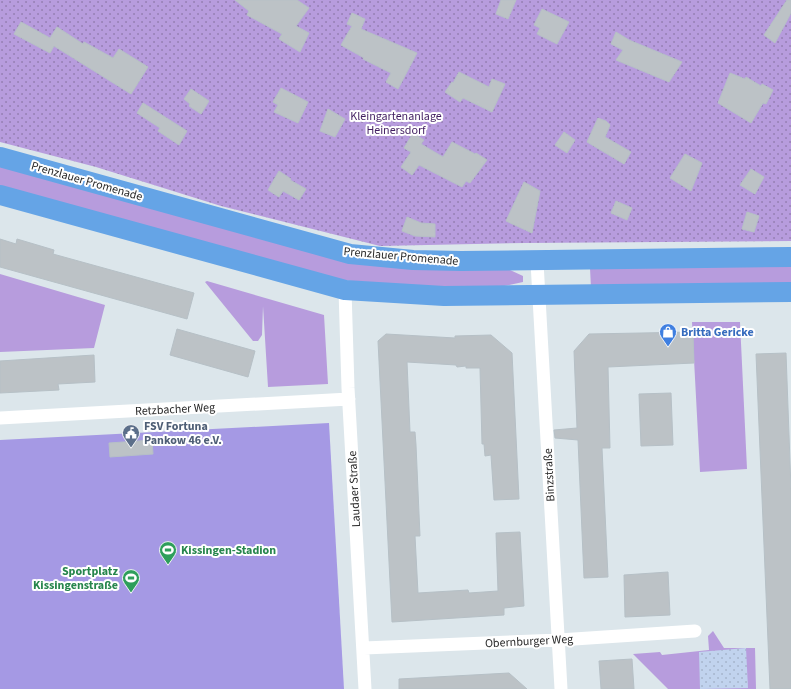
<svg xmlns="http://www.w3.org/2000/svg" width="791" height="689" font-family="'Source Sans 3',sans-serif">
<defs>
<pattern id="sand-dots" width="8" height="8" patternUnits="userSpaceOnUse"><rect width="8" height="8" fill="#c1d3ee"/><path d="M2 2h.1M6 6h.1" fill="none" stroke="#a6b5cc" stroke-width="1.8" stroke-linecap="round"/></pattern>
<pattern id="garden-dots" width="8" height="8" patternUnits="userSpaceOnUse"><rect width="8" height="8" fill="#b79cdd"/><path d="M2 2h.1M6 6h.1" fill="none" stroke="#957fb3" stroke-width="1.8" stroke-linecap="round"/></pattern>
</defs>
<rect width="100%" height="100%" fill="#dce6eb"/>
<path fill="#b79cdd" d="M0,166L347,260L510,270L523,276V282L500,287L468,289L338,280L0,187Z
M791,265V284L591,288L590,268Z
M0,274L105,305L94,348L0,352Z
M207,281L324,315L328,384L268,387L263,306L262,335L258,341H253L205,282Z
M692,322H740L747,469L700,472Z
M713,631L724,648H755L756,689H668L633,654L660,652L662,655L709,650L708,636Z"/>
<path fill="url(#sand-dots)" d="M746,648L748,688L700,689L699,652Z"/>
<path fill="url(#garden-dots)" d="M0,0H791V241L525,243L380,246L221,206L96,167L0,142Z"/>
<path fill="#a599e4" d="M329,423L344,689H0V440Z"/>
<path fill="#bcc2c6" stroke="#b6c0c6" d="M235,0H297L309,8L296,26L309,33L300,52L279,39L282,34L247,15L249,11Z
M501,0H516L508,19L496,14Z
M787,0H791V13L775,43L764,35Z
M542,9L569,22L557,44L537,34L540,28L534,25Z
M352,13L365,19L361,29L417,53L398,89L386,82L391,73L363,59L364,58L341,45L352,26L347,24Z
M21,22L50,38L57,27L83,44L84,42L113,58L119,49L148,67L131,94L54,46L50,53L14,34Z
M616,32L629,40L682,62L669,82L616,60L623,50L611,44Z
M459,72L489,87L492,79L505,84L492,112L463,98L460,102L445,92L452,82L453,83Z
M730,73L745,79L746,77L761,86L762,84L773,90L766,104L763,103L751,123L718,103Z
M281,88L308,102L298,123L274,112L278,105L273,102Z
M191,89L209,101L201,114L189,106L190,104L184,99Z
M143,103L187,131L179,145L158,131L160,128L137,113Z
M328,109L345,119L335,137L320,131Z
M598,118L606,121L610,125L605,137L631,152L624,164L587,142Z
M564,132L575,140L567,153L555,145Z
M413,133L424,140L421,144L443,157L452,142L475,154L476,153L487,160L470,183L466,181L462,187L419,165L412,175L401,167L411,152L404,148Z
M685,154L702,163L691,191L670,178Z
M751,169L764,177L755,194L740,185Z
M279,171L291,179L290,180L306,189L299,200L283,191L279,197L268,190Z
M524,182L540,191L532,233L506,221Z
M616,201L632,208L627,220L611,213Z
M747,212L759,216L754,232L742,229Z
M407,217L421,223L435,224V237L415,236L402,231Z
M0,239L16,244L17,239L54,250L53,254L194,293L187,319L0,267Z
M177,329L255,351L248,377L170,355Z
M693,332L694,363L608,367L610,448H602L608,577L584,578L578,440L555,438L554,430L577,428L574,351L589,334Z
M386,334L455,338V336L491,335L512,353L519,499L494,500L491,455L485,456L484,444H482L480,368H466V366L457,367L456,365L407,362L410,432H415L416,445L420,536H415L418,593L468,590L469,593L498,591L496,533L520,532L524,606L504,608V615L392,622L378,341Z
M786,353L791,489V689H770L756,354Z
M94,355L95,382L58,384L59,390L0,393V361Z
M671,393L673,445L641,446L639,394Z
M152,440L153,454L110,457L109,443Z
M668,572L670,615L625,617L624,575Z
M632,659L634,689H601L599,661Z
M509,673L527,689H399V679Z"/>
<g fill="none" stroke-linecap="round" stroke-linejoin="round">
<path stroke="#fff" stroke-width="13" d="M537,262L561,689
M345,290L348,388L365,689
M0,418L349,399
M364,648L559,640L695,631"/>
<path stroke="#65a4e6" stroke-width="20" d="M0,157L350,254L413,260L461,261L791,257
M0,195L345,290L444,296L791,292"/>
</g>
<defs>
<g id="shop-pin" transform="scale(0.9)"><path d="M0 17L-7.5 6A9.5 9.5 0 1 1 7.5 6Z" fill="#3f7fe0" stroke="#fff"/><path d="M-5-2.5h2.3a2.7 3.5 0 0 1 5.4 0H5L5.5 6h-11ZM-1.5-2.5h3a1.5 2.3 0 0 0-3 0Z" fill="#fff"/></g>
<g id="civic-pin" transform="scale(0.9)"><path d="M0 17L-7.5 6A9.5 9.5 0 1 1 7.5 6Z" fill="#5c6f8a" stroke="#fff"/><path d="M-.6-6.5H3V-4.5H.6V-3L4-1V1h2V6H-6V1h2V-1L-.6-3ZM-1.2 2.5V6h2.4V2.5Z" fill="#fff"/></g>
<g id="stadium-pin" transform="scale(0.9)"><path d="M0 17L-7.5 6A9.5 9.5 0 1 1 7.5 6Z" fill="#2e9e5b" stroke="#fff"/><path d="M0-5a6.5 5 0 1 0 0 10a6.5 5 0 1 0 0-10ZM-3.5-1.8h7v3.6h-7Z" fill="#fff"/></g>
</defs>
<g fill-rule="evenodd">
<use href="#shop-pin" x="668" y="332"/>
<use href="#civic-pin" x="131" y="433"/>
<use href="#stadium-pin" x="168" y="550"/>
<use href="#stadium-pin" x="131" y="578"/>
</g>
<g text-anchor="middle" stroke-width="4" stroke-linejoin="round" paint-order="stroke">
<g font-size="12" fill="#421f61" stroke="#fff">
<text x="396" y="120">Kleingartenanlage<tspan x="396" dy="14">Heinersdorf</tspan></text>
</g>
<g font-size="12" fill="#292929" stroke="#fff">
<text transform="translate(87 181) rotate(16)" y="4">Prenzlauer Promenade</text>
<text transform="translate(401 256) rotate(5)" y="4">Prenzlauer Promenade</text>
<text transform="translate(175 409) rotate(-3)" y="4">Retzbacher Weg</text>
<text transform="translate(549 475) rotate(-93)" y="4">Binzstraße</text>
<text transform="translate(354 489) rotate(-93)" y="4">Laudaer Straße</text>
<text transform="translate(529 641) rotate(-3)" y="4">Obernburger Weg</text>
</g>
<g font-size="12" font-weight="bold" fill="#366cbe" stroke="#fff" text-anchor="start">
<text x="681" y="336">Britta Gericke</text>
</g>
<g font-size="12" font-weight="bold" fill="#4e5e75" stroke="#fff" text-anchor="start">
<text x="144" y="430">FSV Fortuna<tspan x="144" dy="14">Pankow 46 e.V.</tspan></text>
</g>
<g font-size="12" font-weight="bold" fill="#27864d" stroke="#fff" text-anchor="start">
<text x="181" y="554">Kissingen-Stadion</text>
<text x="118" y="575" text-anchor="end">Sportplatz<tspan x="118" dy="14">Kissingenstraße</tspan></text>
</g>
</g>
</svg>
